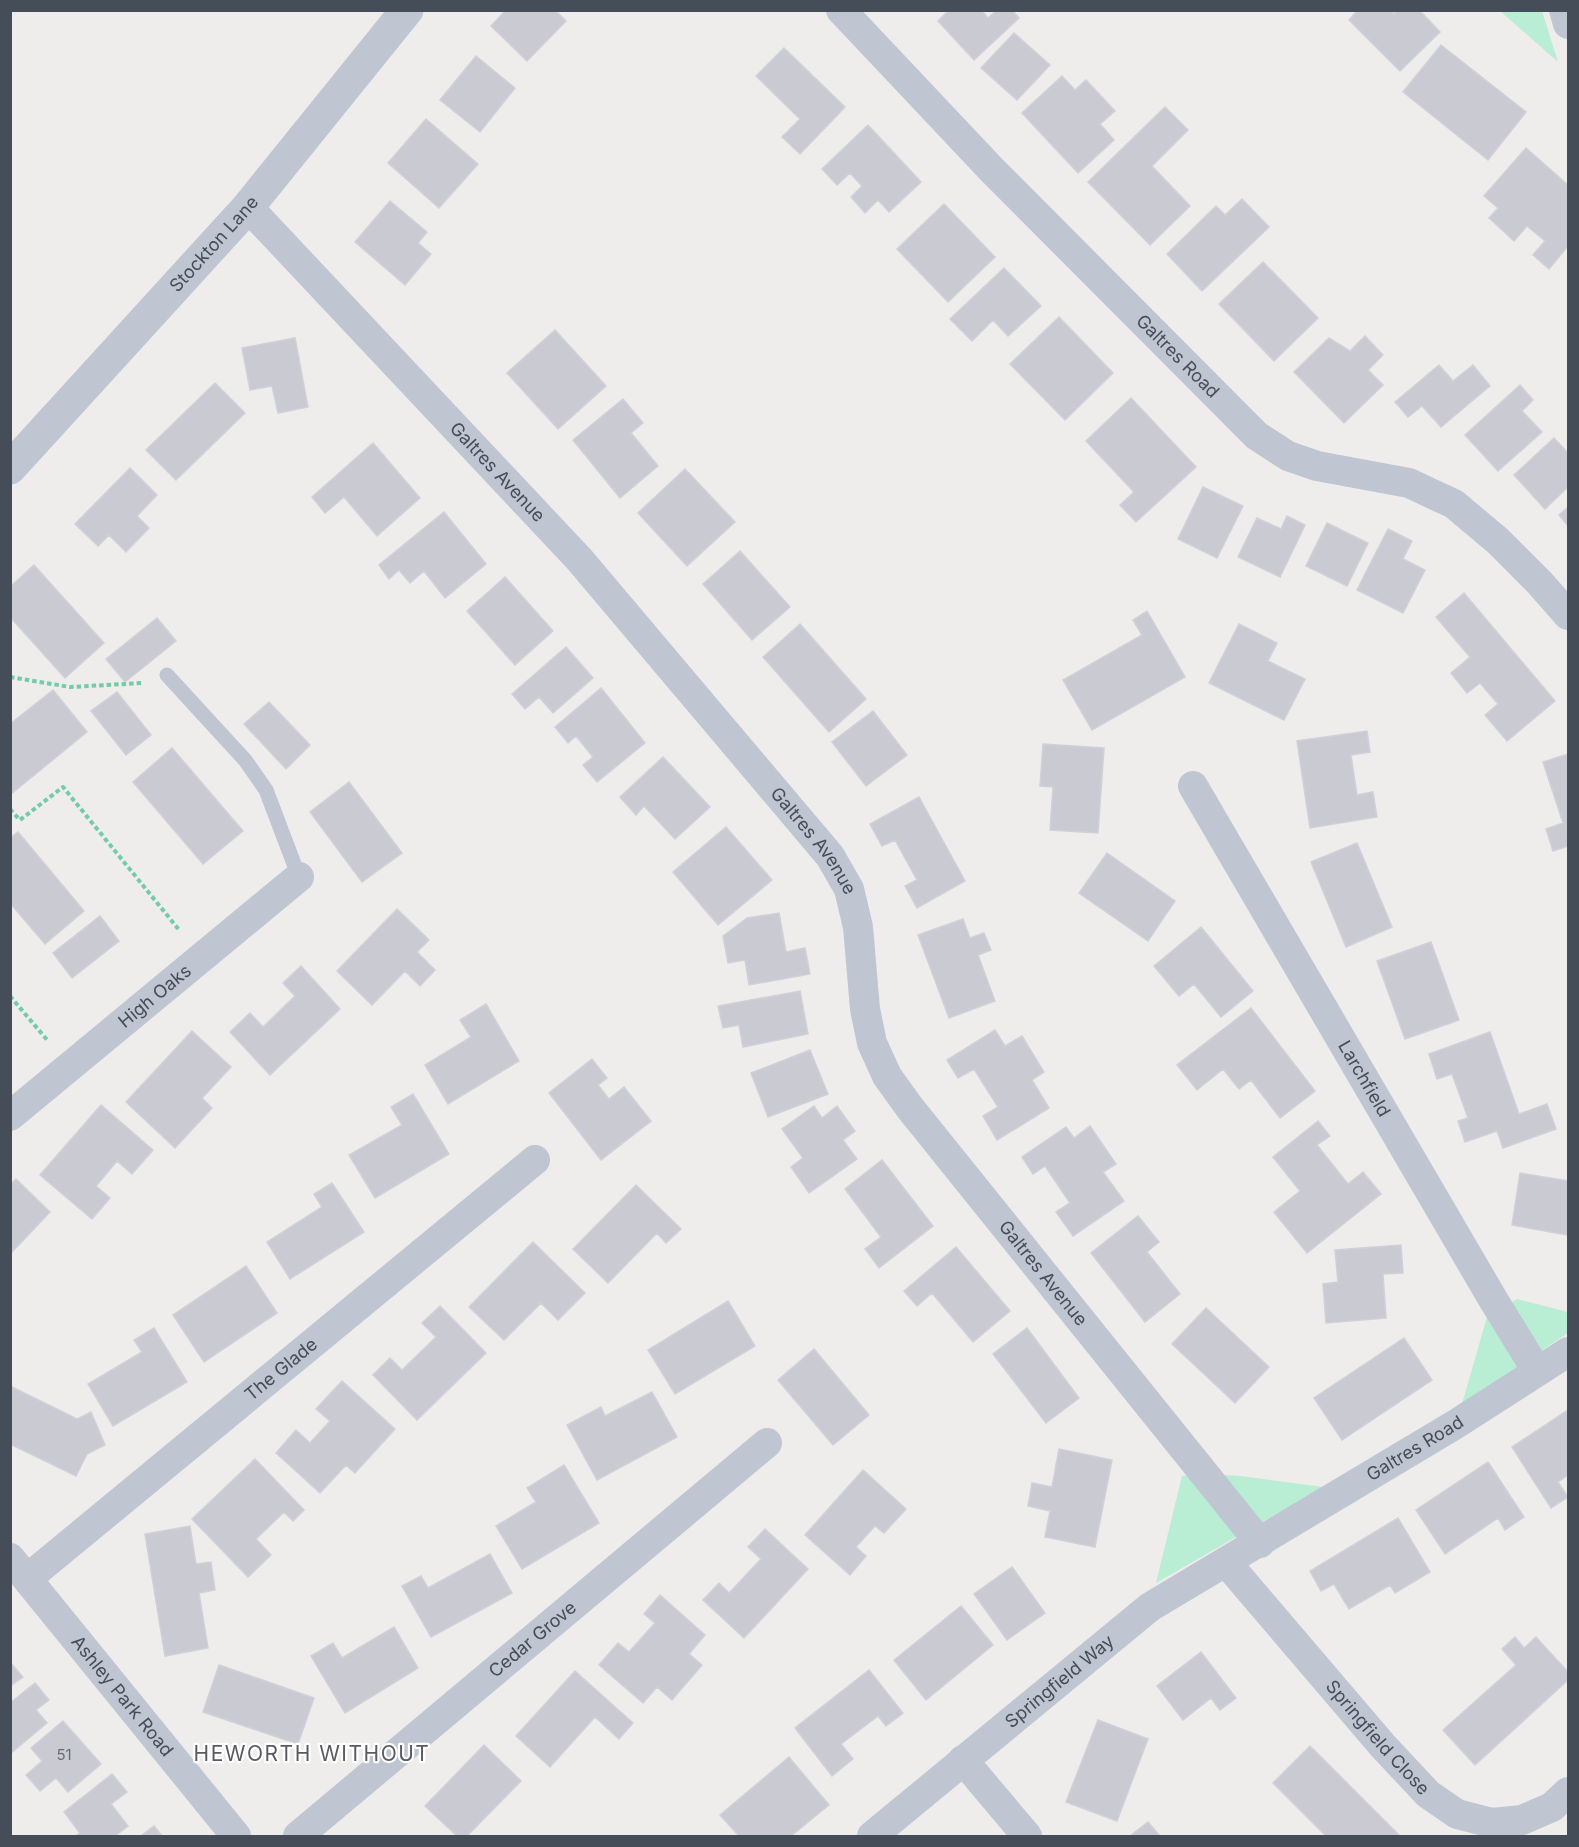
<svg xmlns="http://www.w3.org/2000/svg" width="1579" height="1847" font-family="Inter,sans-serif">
<rect width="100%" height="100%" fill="#efecec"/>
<path fill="#b9edd4" d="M1500,11H1542L1558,62Z
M1517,1299L1568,1312V1333L1462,1404L1487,1317Z
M1203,1474L1241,1476L1323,1487L1156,1583L1182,1476Z"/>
<path fill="#c9cad2" stroke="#d0d1d8" stroke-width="1.5" d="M506,10H555L566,21L527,61L491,26Z
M949,10H981L988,18L997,10H1012L1019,18L974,60L938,21Z
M1358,10H1391L1394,14L1397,10H1419L1440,32L1400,71L1349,20Z
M1014,33L1050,65L1017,100L981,68Z
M1441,45L1526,112L1488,160L1403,92Z
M784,48L845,107L800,154L782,137L800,119L756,76Z
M476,56L515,88L480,132L440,100Z
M1062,76L1075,90L1086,80L1115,111L1100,124L1114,140L1078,173L1022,113Z
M1165,107L1188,130L1152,166L1190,206L1150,245L1088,182Z
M426,119L478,164L439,208L388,163Z
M868,125L921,182L889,212L878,200L865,213L851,197L862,186L850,173L837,185L822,169Z
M1526,148L1568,185V246L1549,269L1533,255L1545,241L1527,226L1514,241L1489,218L1498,208L1484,196Z
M1242,199L1269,227L1202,291L1167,254L1216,206L1225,215Z
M390,201L427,232L418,243L431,254L405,285L355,242Z
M944,204L995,257L948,302L897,249Z
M1263,262L1318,318L1274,361L1219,304Z
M1004,268L1041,306L1008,336L993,320L972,341L950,319Z
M1059,317L1113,373L1065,420L1010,364Z
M555,330L606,386L558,429L507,373Z
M1365,336L1383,355L1368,370L1383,385L1344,423L1294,372L1329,338L1350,351Z
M295,338L308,407L278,413L272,386L250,390L242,348Z
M1439,365L1453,381L1473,365L1490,386L1441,427L1422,406L1408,417L1395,402Z
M215,383L245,413L176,480L146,450Z
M1520,385L1533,400L1522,411L1542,432L1498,471L1465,435Z
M1131,398L1196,467L1136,522L1120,505L1134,492L1086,441Z
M623,399L643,423L631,433L658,466L620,498L573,440Z
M1554,438L1568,453V487L1545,509L1514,475Z
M373,443L420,498L377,536L344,497L325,513L312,497Z
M130,468L157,495L137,516L149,528L126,552L109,535L98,546L75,524Z
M685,469L735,522L687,566L638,513Z
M1203,487L1243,506L1217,558L1178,539Z
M1568,507V526L1559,515Z
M444,512L486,564L445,598L424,571L410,583L399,570L389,579L379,565Z
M1287,516L1305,525L1280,577L1238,557L1257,518L1281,529Z
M1327,523L1368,543L1347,586L1306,566Z
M1388,529L1412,541L1403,559L1425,570L1403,613L1357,590Z
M740,551L790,607L752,640L703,584Z
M34,565L104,643L65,678L10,617V587Z
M505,577L553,631L515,665L467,611Z
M1464,593L1555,701L1507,741L1485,715L1498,704L1480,683L1467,693L1451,673L1470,657L1436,617Z
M1147,611L1185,677L1092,730L1063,680L1142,635L1133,620Z
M157,618L176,641L125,682L106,659Z
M800,624L866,699L829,732L763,657Z
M1239,624L1277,643L1268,661L1305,679L1284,720L1209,683Z
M566,647L593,678L553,713L539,697L525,709L512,694Z
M601,688L645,743L597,782L583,765L593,757L576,736L568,743L555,727Z
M53,690L87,732L11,794L10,724Z
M117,692L151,735L126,755L91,711Z
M269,702L310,745L286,769L244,724Z
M873,711L907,755L866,786L832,742Z
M1367,731L1370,752L1351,755L1357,795L1373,792L1377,817L1310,828L1297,741Z
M1043,744L1104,748L1098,833L1050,830L1053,787L1040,786Z
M172,748L243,831L203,864L133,782Z
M1568,754V846L1553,851L1546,829L1563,823L1543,762Z
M663,757L710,807L675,839L644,806L636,815L620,797Z
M349,782L402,853L362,882L310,812Z
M919,797L965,881L917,908L905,886L917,880L895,840L882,846L870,824Z
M726,827L772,880L718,925L673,872Z
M18,832L84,911L45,944L10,903V838Z
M1357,843L1392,927L1346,947L1311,862Z
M1107,853L1175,901L1148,941L1079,893Z
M397,909L429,940L417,952L435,970L420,986L405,971L372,1005L337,971Z
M779,913L786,952L805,948L810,974L749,985L745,960L728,963L723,936L747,918Z
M100,916L119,941L72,978L53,953Z
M963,919L970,938L984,933L991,950L978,955L995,1001L949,1018L918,935Z
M1201,927L1253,991L1221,1017L1194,984L1179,996L1154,966Z
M1431,942L1459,1020L1405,1039L1377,961Z
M301,966L340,1009L270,1075L230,1032L250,1013L263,1027L295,996L283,983Z
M800,991L808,1034L743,1047L739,1025L723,1028L718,1006Z
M486,1004L519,1061L448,1104L425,1065L471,1037L460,1020Z
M1251,1008L1315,1091L1280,1118L1251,1080L1239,1089L1223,1069L1197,1090L1177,1065Z
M995,1030L1005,1046L1022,1036L1044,1072L1032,1080L1049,1108L997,1140L983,1116L998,1107L974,1069L958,1078L947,1060Z
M192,1031L231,1067L202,1098L212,1108L175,1148L126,1102Z
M1490,1032L1519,1114L1547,1104L1556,1129L1503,1148L1497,1131L1465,1142L1458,1121L1468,1118L1452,1074L1437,1079L1429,1054Z
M810,1050L828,1094L768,1117L751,1073Z
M592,1059L607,1078L598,1085L609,1099L624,1087L651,1121L601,1160L549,1093Z
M413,1094L449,1154L375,1198L349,1155L402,1125L391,1107Z
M101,1105L153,1150L132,1174L117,1161L96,1186L110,1198L92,1219L40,1175Z
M814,1106L822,1118L837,1106L855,1131L843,1140L857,1159L809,1193L791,1167L803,1158L782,1129Z
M1318,1121L1330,1136L1317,1145L1348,1184L1363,1172L1381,1194L1307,1253L1274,1212L1300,1191L1273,1157Z
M1090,1126L1116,1164L1103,1172L1124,1201L1073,1236L1056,1212L1070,1203L1045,1166L1033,1174L1022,1157L1066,1127L1074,1138Z
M882,1160L933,1226L879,1268L865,1249L881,1237L845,1189Z
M1520,1173L1568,1181V1235L1512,1225Z
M16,1179L50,1212L10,1254V1185Z
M332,1183L364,1232L290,1279L267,1242L322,1207L314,1194Z
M636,1185L681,1229L666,1243L657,1233L608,1283L573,1249Z
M1138,1216L1159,1242L1147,1252L1180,1294L1145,1322L1091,1253Z
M533,1242L585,1293L558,1320L541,1303L504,1340L469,1307Z
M1401,1245L1403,1273L1383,1274L1386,1318L1326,1323L1323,1284L1338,1282L1335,1250Z
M956,1247L1010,1311L973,1342L932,1293L917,1306L904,1291Z
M246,1266L277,1313L204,1362L173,1315Z
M728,1301L755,1346L675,1394L648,1350Z
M440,1306L486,1353L417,1420L373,1375L390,1358L402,1370L436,1337L422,1323Z
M1206,1308L1269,1367L1235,1403L1172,1344Z
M154,1328L187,1382L113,1426L88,1384L142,1352L134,1340Z
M1027,1328L1079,1398L1046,1423L993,1354Z
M1404,1338L1432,1380L1342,1440L1314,1398Z
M814,1349L869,1415L833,1445L778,1380Z
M342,1381L395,1429L355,1473L346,1465L320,1493L276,1453L296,1430L310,1443L330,1421L316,1409Z
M10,1386L77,1419L91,1412L105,1445L87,1454L76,1476L10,1444Z
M652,1392L677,1437L597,1480L567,1425L601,1407L605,1416Z
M1568,1410V1475L1558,1482L1568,1497L1551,1508L1512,1447Z
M1059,1449L1112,1460L1095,1547L1045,1537L1050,1511L1028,1506L1032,1483L1052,1487Z
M255,1459L304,1510L293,1521L284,1512L256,1539L271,1555L248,1577L192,1519Z
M1488,1462L1524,1517L1505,1530L1498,1518L1445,1554L1416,1510Z
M564,1465L599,1523L522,1569L496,1526L536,1502L527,1488Z
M863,1470L906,1509L884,1533L875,1526L856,1547L866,1556L850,1575L805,1535Z
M1398,1518L1430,1572L1395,1593L1390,1585L1349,1609L1334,1584L1321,1591L1310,1571Z
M190,1526L196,1564L211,1562L215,1590L199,1593L208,1648L165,1656L145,1534Z
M765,1529L808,1569L744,1638L703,1600L719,1583L729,1593L761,1559L748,1547Z
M490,1554L512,1593L431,1637L402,1586L421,1576L428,1588Z
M1012,1567L1045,1613L1007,1640L974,1594Z
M660,1595L705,1635L689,1654L702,1665L672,1700L657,1687L643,1703L599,1665L618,1643L629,1652L655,1623L644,1614Z
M961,1606L993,1645L926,1700L894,1660Z
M394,1627L418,1668L345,1713L311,1656L333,1643L342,1658Z
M1515,1637L1524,1648L1536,1637L1568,1672V1680L1475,1765L1443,1730L1516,1665L1502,1649Z
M1201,1652L1236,1698L1220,1710L1211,1698L1183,1720L1157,1686Z
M10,1662L23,1677L10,1686Z
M219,1665L314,1698L298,1744L203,1712Z
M869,1670L903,1713L886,1726L878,1716L841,1744L853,1759L832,1776L795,1728Z
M575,1671L633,1723L619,1739L595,1717L550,1767L516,1736Z
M35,1683L49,1700L36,1710L47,1723L10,1754V1703Z
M1098,1720L1148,1739L1117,1821L1066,1802Z
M63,1721L101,1764L68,1792L56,1778L40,1791L26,1775L42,1761L31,1748Z
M484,1745L521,1781L467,1836H457L425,1806Z
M1310,1746L1400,1836H1326L1273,1783Z
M789,1757L829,1805L791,1836H739L720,1815Z
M112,1774L127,1792L111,1804L128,1826L115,1836H76L80,1833L64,1812Z
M1148,1822L1160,1836H1130Z
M154,1826L162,1836H141Z"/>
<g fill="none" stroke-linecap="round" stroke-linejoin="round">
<path stroke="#72cbab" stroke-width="4" stroke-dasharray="4.5 3" stroke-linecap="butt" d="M10,677L70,687L143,683
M10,809L20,820L63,787L180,931
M10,996L48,1041"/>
<path stroke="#bfc6d2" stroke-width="15" d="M167,675L245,760L266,790L299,877"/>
<g stroke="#bfc6d2" stroke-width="30">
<path id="s1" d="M841,10L992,170L1257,436L1288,456L1317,466L1409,483L1454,504L1498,541L1539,582L1568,615"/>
<path d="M1564,10L1568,24"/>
<path id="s2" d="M248,207L579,559L830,856L849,889L858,927L865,1009L872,1043L887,1076L910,1108L1260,1543"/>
<path id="s3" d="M1193,786L1494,1301L1537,1371"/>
<path id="s4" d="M10,1116L299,877"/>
<path id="s5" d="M10,1558L236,1836"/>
<path id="s6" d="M1226,1562L1383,1746L1428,1794L1457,1814L1492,1823L1522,1820L1552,1807L1568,1792"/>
<path id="s7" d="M28,1578L535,1160"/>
<path d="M963,1760L1027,1836"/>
<path id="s8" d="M298,1836L767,1443"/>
<path id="s9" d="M872,1836L1150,1607L1456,1424L1568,1352"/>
</g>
<path stroke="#bfc6d2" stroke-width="33" id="s10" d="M10,468L248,207L407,10"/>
</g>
<g text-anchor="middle" stroke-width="4.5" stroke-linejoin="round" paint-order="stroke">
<g font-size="15" fill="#666c77">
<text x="64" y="1760">51</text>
</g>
<g font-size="18" fill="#454d59" stroke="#fff">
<text dy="6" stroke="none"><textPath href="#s10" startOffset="303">Stockton Lane</textPath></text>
<text dy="6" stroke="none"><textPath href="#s1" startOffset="483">Galtres Road</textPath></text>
<text dy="6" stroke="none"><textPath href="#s2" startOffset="364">Galtres Avenue</textPath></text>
<text dy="6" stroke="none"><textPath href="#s2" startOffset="850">Galtres Avenue</textPath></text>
<text dy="6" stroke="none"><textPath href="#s4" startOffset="188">High Oaks</textPath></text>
<text dy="6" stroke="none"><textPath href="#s3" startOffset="339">Larchfield</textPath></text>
<text dy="6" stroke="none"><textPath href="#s2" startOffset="1354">Galtres Avenue</textPath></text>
<text dy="6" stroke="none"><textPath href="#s7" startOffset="328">The Glade</textPath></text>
<text dy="6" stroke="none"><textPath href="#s9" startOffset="669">Galtres Road</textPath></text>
<text dy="6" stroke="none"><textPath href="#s8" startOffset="306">Cedar Grove</textPath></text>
<text dy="6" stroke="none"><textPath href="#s9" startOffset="243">Springfield Way</textPath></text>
<text dy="6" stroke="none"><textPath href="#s5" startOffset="178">Ashley Park Road</textPath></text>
<text dy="6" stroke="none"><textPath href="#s6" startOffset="232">Springfield Close</textPath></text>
</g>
<g font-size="21" letter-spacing="1.5" fill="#595b61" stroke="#fff">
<text x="312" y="1761">HEWORTH WITHOUT</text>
</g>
</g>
<rect width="1579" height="1847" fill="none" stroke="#454d59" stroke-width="24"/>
</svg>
